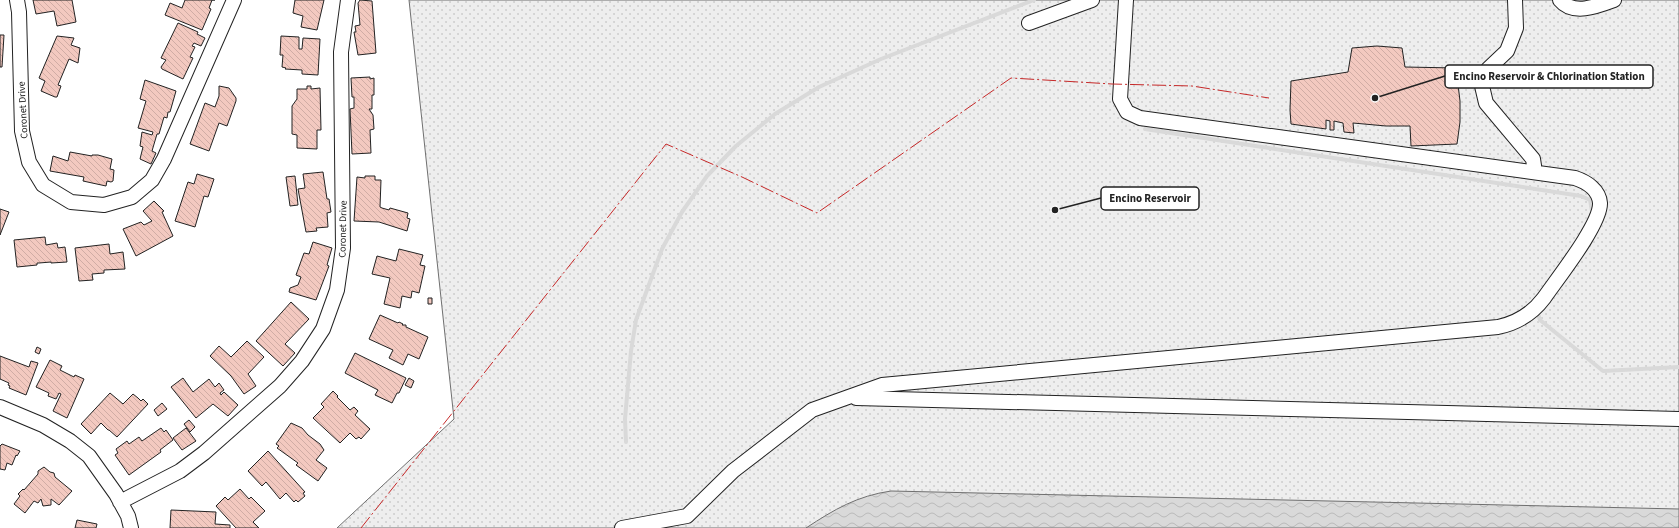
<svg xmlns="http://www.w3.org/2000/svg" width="1679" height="528" font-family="'Source Sans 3',sans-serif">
<defs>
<pattern id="grass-dots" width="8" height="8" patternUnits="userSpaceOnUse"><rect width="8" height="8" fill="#eee"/><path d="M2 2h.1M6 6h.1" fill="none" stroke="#ccc" stroke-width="1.8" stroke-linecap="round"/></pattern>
<pattern id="water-waves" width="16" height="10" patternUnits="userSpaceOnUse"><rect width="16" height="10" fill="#d9d9d9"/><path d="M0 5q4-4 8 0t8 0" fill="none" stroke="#bababa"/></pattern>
<pattern id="building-back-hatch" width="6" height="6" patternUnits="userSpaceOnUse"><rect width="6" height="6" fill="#f3c9c0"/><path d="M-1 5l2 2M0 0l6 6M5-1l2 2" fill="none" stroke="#d0aca5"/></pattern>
</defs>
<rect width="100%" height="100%" fill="#fff"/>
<path fill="url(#grass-dots)" stroke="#6f6f6f" d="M409,0H1679V528H337L454,419Z"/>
<path fill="url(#water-waves)" stroke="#6f6f6f" d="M891,491L1679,509V528H806C835,509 857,496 891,491Z"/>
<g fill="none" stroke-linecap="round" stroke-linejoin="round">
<path stroke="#d9d9d9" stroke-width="4" d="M1145,129L1581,196L1590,200L1592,211
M1537,311L1540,320L1603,371L1679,367
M626,442L625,419L631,351L636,320L662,249L682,212L707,176L736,146L775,114L819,87L881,59L1034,0"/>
</g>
<path fill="url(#building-back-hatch)" stroke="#222" d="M33,0H72L76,22L57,26L54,11L36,14Z
M185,0H215H212L209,8L211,9L202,30L165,15L170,3L182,8Z
M295,0H324L317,30L301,27L303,16L293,13Z
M360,0L372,1L376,53L358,55L354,32H356L355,26L360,25L358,3Z
M178,23L198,32L197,34L205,38L201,46L194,43L192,46L195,47L190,57L193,58L183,79L162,69L161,67L166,60L161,58Z
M0,35H4L2,67H0Z
M57,36L74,38L71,45L80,48L78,63L69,59L58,85L61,86L57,97H55L41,91L45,81L39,78Z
M281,36L299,37V49H302L303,38L320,39L318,75L302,74V70L285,69L286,68L282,67L283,55H280Z
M1377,46L1402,48L1405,67L1456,68L1460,101V122L1457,144L1411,146L1410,126H1386L1353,123L1354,133L1344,132L1343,123L1334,121V130H1330V121L1326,120V129L1291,124L1290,110L1291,81L1348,72L1352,48Z
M370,77V79L374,78V95H372V109H369L373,115L374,129L370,130L371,153L352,154L350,109L354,108V97H352L351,78Z
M145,80L176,91L170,112H168L167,118L164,117L159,134H157L152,151L156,153L151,164L140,159L143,147L140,146L142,132L152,135L153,132L138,128L146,101L140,99Z
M219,86L229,88L236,98V101L227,126L219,123L209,151L190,144L205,103L215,107L219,96Z
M307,86H311V89L320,88L321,130H317V149L297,148V135L292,134V106L297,99V89H307Z
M70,152L92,156V155H98L112,159L110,169L114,170L113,181L111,182L107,181L106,186L83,181L84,177L50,171L53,156L68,161Z
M323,172L327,199H329L331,212L327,213L328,227L316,228L317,231L306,232L298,189L305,188L303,174Z
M197,174L214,179L208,197L204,196L195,227L175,221L188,182L194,184Z
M295,176L298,205L290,206L286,177Z
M365,176H375V180H381L380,207L382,208L389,210L390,208L408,213L407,218L410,219L407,231L379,222L354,221L357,177L365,178Z
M154,201L164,211L162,212L173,236L136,256L123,229L141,222L144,225L152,221L143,211Z
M0,209L9,212L0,235Z
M45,237L46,245L57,243L58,248L65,247L67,262L51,263V262L39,263H37V265L17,267L14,240Z
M313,242L332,248L327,265L329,266L316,300L289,292L290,288L298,285L301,277L296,275L304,253L309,254Z
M109,244L110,254L123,252L125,269L104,270V273L92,274L93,280L79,281L75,248Z
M399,249L423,255L420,265L425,266L419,293L412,291L411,298L402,296L400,308L384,304L390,278L372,274L377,256L396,261Z
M428,298H432V304H428Z
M291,302L309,319L285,344L295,353L283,366L256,341Z
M380,315L398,323L399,322L403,324L402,325H406V327L428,337L419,359L408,354L403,365L389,358L393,350L369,339Z
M247,341L264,357L248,374L256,386L244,394L231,376L210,356L219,346L231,357Z
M37,347L41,349L39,354L35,352Z
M355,353L406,378L399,393H397L392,403L375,395L378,390L345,373Z
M0,356L29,367L31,361L38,363L26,395L9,388L10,386L8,385L9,383L0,379Z
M50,360L62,366L60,370L74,377L75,375L84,379L67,418L53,411L61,394L59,393L56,399L48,396L49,393L36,387Z
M183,378L193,392L209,379L215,387L219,383L224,390L220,393L221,395L224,392L238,405L228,416L213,404L196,418L171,387Z
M409,378L414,381L411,388L405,385Z
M333,391L338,396L337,397L350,410L354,407L358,411L355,415L370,429L361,439L359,437L356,439L350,433L340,443L313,418L324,407L321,404Z
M110,393L123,404L133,394L138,398L141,401L143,399L148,404L117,437L109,430H108L101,423L91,434L81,424Z
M162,403L167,409L158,416L154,410Z
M189,420L195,427L190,432L184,424Z
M291,423L302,428L308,435L320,444L324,450L316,460L327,468L318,481L296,465L298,463L277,448L279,446L276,444Z
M161,428L164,432L166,430L173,440L160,450L161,452L129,475L115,455L118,453L116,449L127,441L129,444L139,437L142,441Z
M186,428L196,441L182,450L173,438Z
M2,444L20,451L17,456L16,455L12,465L7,463L5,470L0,469V446Z
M268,451L305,492L303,493L305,496L298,502L296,500L294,502L286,493L280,499L266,482L262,486L248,471Z
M44,467L50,472L54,473L55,477L72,491L59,505L51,499V505L43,506L41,499L38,503L34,501L25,513L14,504L20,496L18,494L23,489L24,490L38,474V471Z
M240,489L249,499L251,497L265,511L253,522L259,528H236L216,506L225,497L228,500Z
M171,510L216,512L215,524L230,525V528H170Z
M77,520L97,524L96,528H75Z"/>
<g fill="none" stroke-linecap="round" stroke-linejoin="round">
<g stroke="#222" stroke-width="16">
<path id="minor" d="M17,0L19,12L22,131L29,162L43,185L71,202L104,205L132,197L152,180L164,159L234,0
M1515,0L1516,28L1507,51L1488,69L1482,86L1486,103L1533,159L1535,172
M1560,0C1573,16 1598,6 1614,0
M1029,23L1092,0
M856,398L1679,419
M0,407L43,425L70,441L89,456L116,494L128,516L131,528
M120,502L180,471L204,453L280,386L302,361L323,329L337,290L343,248L341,52L348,0
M622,528L687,516L733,471L812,410L882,385L1498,327C1517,323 1532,314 1544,298C1557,279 1601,224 1600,203C1599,190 1587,182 1575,178L1140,118L1127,112L1120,99L1126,0"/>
</g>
<use href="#minor" stroke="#fff" stroke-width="14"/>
<path stroke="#c62828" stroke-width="1" stroke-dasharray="14 3 2 3" stroke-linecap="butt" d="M361,528L666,144L742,177L817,213L1011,78L1112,84L1192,86L1269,98"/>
</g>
<g text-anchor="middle" stroke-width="3" stroke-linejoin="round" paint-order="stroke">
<g font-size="10" fill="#222" stroke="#fff">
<text transform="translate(22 110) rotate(-93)" y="4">Coronet Drive</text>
<text transform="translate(342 229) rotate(-89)" y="4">Coronet Drive</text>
</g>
</g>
<path fill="none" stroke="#222" stroke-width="1.5" d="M1375 98L1445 76M1055 210L1101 198"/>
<g fill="#222" stroke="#fff" stroke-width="1.5">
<circle cx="1375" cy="98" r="4"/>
<circle cx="1055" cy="210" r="4"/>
</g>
<g fill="#fff" stroke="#222" stroke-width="1.5">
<rect x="1445" y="65" width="208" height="23" rx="4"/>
<rect x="1101" y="187" width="98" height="23" rx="4"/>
</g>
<g font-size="11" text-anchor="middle" font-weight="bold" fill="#222">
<text x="1549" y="80">Encino Reservoir &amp; Chlorination Station</text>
<text x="1150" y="202">Encino Reservoir</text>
</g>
</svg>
